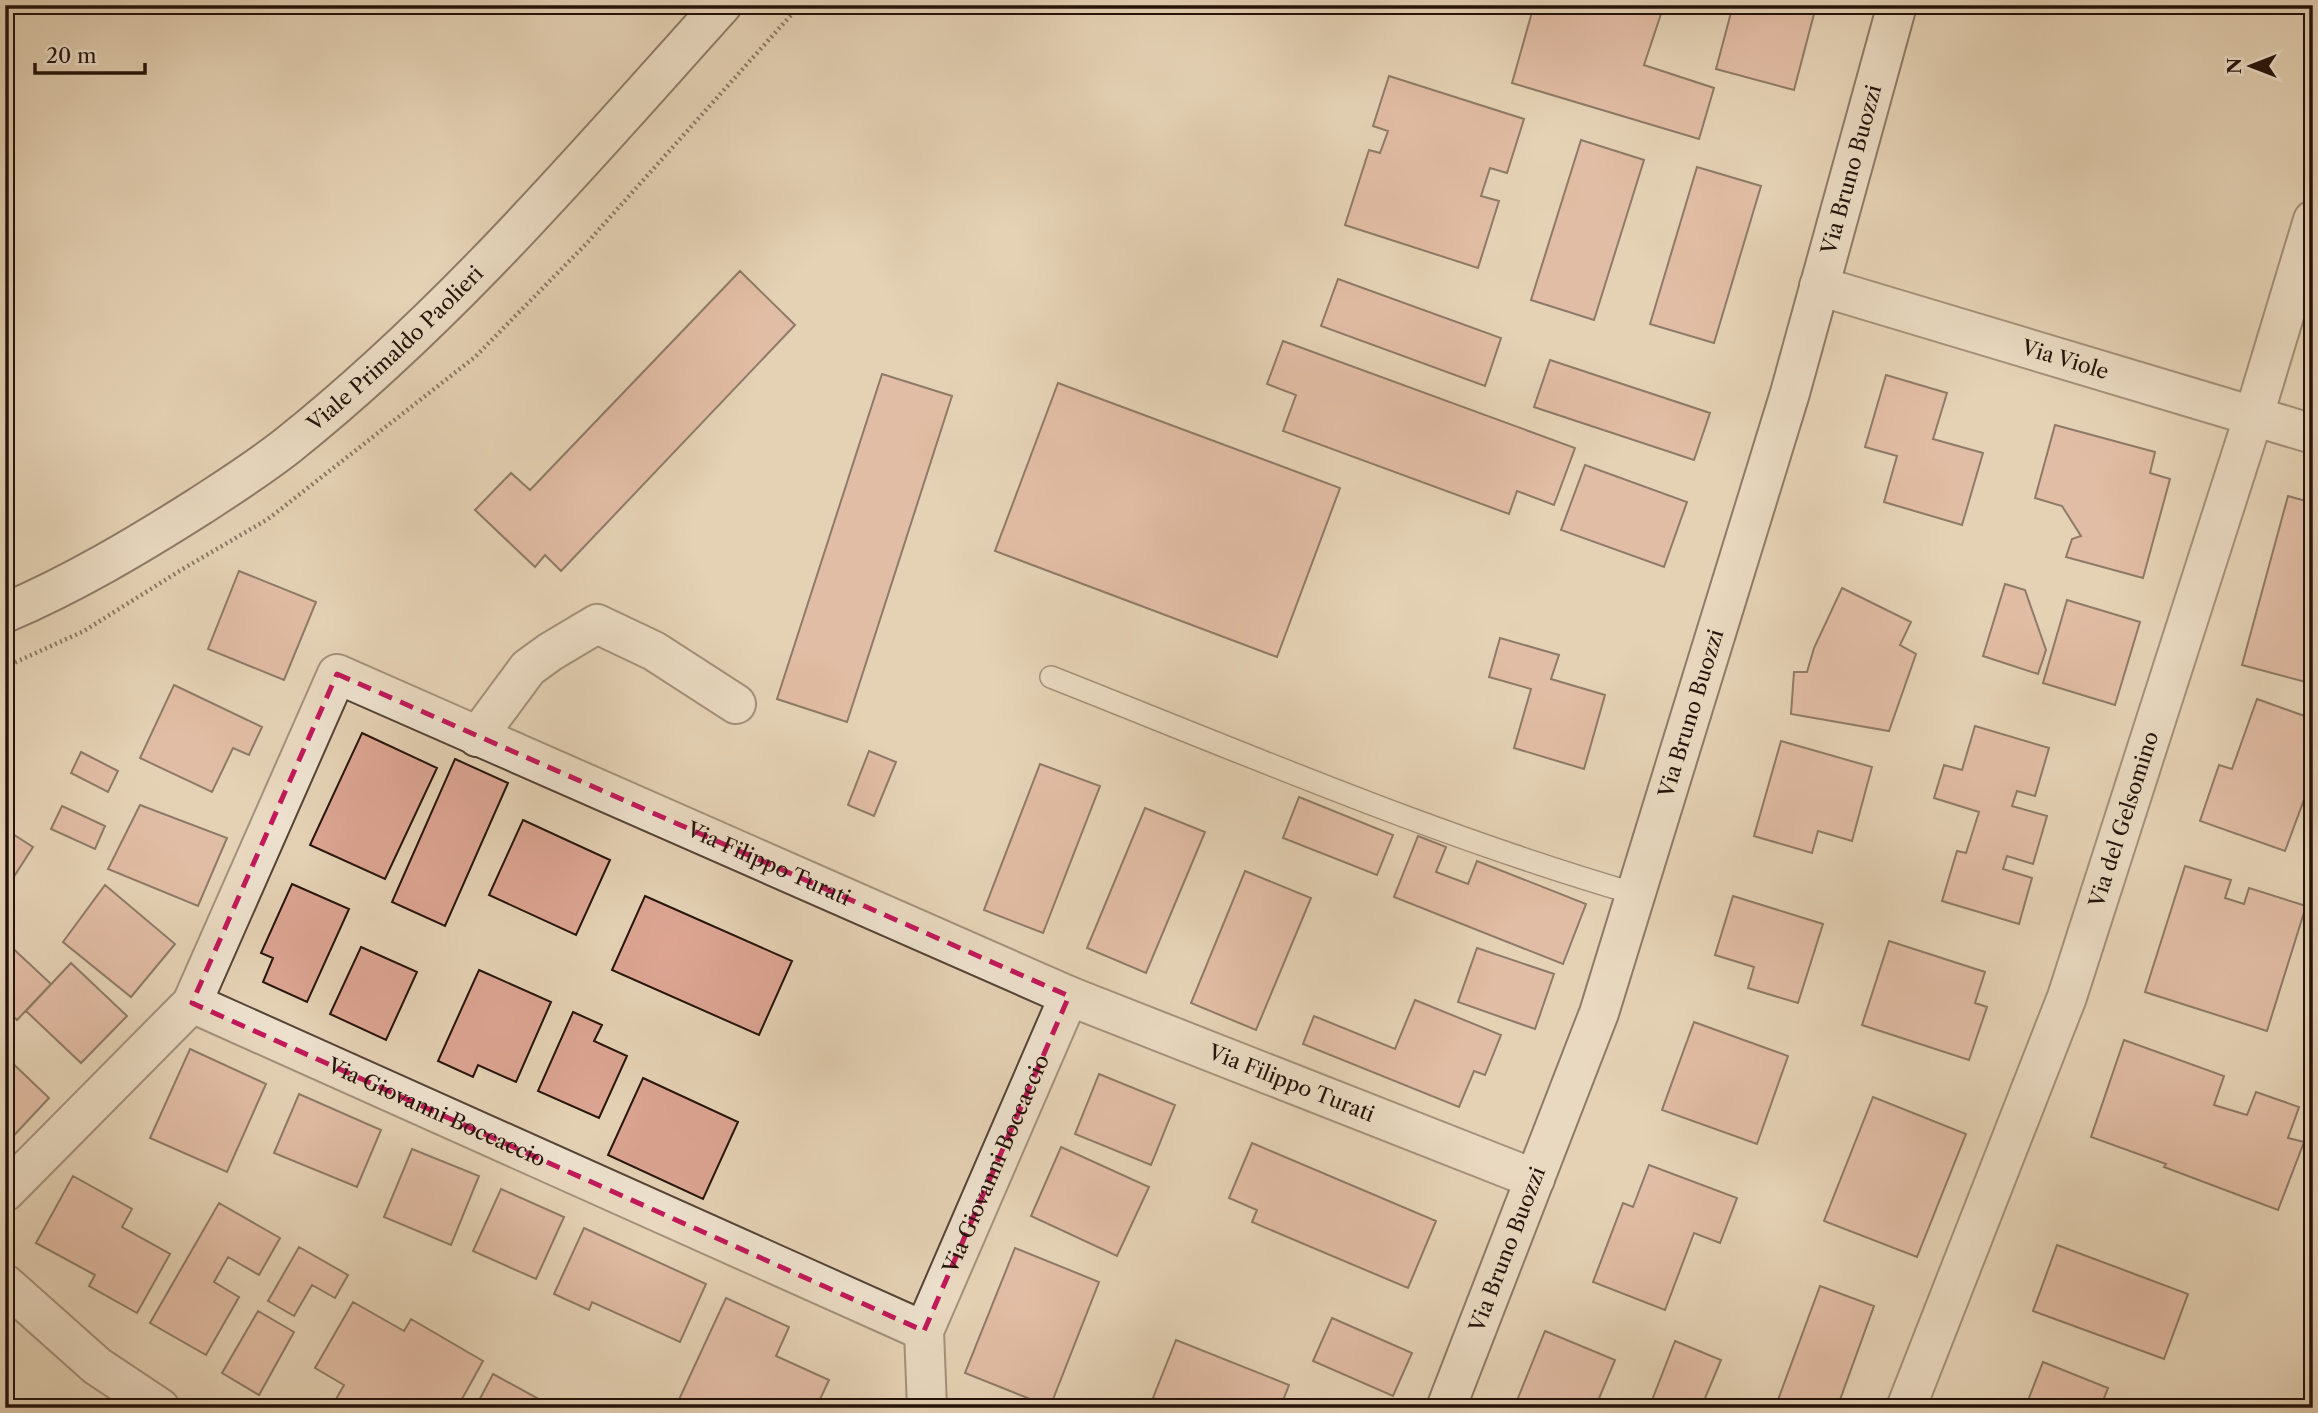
<svg xmlns="http://www.w3.org/2000/svg" width="2318" height="1413" font-family="'Libre Caslon Text',serif">
<rect width="100%" height="100%" fill="#e5d2b5"/>
<filter id="stains"><feTurbulence type="fractalNoise" baseFrequency=".00286" numOctaves="4"/><feColorMatrix values="0 0 0 0 .2 0 0 0 0 .09 0 0 0 0 .02 0 0 0 .5 -.17"/></filter>
<radialGradient id="worn" r=".72"><stop offset=".6" stop-color="#630" stop-opacity="0"/><stop offset="1" stop-color="#630" stop-opacity=".3"/></radialGradient>
<path fill="#dda593" stroke="#25130b" stroke-width="2" d="M1534,5H1664L1644,65L1714,88L1699,139L1512,83Z
M1733,5H1780L1814,14L1794,90L1716,69Z
M1389,76L1524,119L1507,173L1490,168L1481,196L1499,201L1478,268L1345,225L1369,150L1380,153L1388,131L1373,126Z
M1581,140L1644,160L1594,320L1531,300Z
M1697,167L1761,186L1714,343L1650,324Z
M740,271L795,325L561,571L545,555L535,567L475,510L511,473L530,490Z
M1338,279L1501,338L1485,386L1321,326Z
M1283,341L1575,448L1554,505L1517,491L1509,514L1283,431L1296,395L1267,384Z
M1550,360L1710,413L1694,460L1534,407Z
M882,374L952,396L847,722L777,699Z
M1886,375L1947,393L1933,439L1983,453L1962,525L1884,502L1897,456L1865,447Z
M1058,383L1340,488L1277,657L995,551Z
M2055,425L2155,452L2150,473L2170,479L2143,578L2066,557L2072,539L2081,536L2062,506L2035,498Z
M1585,465L1687,502L1664,567L1561,530Z
M2288,496L2313,503V684L2242,665Z
M239,571L316,602L284,680L208,649Z
M2005,584L2025,590L2046,650L2038,674L1983,656Z
M1842,588L1911,622L1900,645L1916,654L1889,731L1791,714L1794,672H1807L1814,648Z
M2067,600L2140,622L2115,705L2043,683Z
M1500,638L1559,655L1551,679L1605,695L1584,769L1514,748L1531,689L1489,677Z
M174,685L262,727L249,755L233,748L212,792L140,758Z
M2257,699L2313,719V775L2285,851L2200,821L2219,765L2232,769Z
M1975,726L2049,748L2035,796L2017,791L2012,806L2047,816L2033,864L2007,856L2003,869L2032,878L2019,924L1942,901L1957,851L1966,853L1979,812L1934,798L1944,765L1962,770Z
M362,733L437,768L385,879L310,845Z
M1781,741L1872,767L1852,841L1818,831L1812,853L1754,836Z
M869,751L896,762L874,816L848,805Z
M81,752L118,771L108,792L71,773Z
M455,759L508,783L445,926L392,902Z
M1040,764L1100,786L1043,933L984,910Z
M1299,797L1393,835L1377,875L1283,838Z
M140,805L227,838L198,906L108,869Z
M62,806L105,826L95,849L51,829Z
M1145,808L1205,832L1146,973L1087,948Z
M523,820L610,860L576,935L489,895Z
M5,829L33,847L15,875L5,870Z
M1418,836L1446,847L1436,872L1468,884L1477,861L1586,904L1563,964L1394,897Z
M2185,866L2231,880L2225,898L2244,904L2249,888L2306,906L2267,1031L2145,992Z
M1245,871L1311,898L1256,1030L1191,1003Z
M292,884L349,909L307,1002L263,982L273,958L261,953Z
M105,885L175,944L131,997L63,942Z
M645,896L792,961L759,1035L612,970Z
M1733,896L1823,924L1798,1003L1748,988L1754,967L1715,955Z
M5,941L51,984L17,1020L5,1009Z
M1889,941L1985,972L1975,1003L1987,1007L1969,1060L1862,1025Z
M361,947L417,972L386,1040L330,1014Z
M1477,948L1554,974L1535,1029L1458,1002Z
M71,963L127,1016L81,1063L26,1011Z
M479,970L551,1002L516,1082L478,1065L473,1077L438,1061Z
M1415,1000L1501,1035L1485,1075L1474,1071L1459,1107L1303,1044L1314,1016L1395,1049Z
M573,1012L602,1025L594,1041L627,1056L599,1118L538,1091Z
M1694,1022L1788,1056L1757,1144L1662,1110Z
M2124,1040L2224,1076L2214,1105L2247,1115L2256,1092L2299,1107L2288,1138L2304,1142L2278,1210L2164,1167L2166,1164L2091,1137Z
M190,1049L266,1084L227,1172L150,1138Z
M5,1056L49,1098L5,1145Z
M1099,1074L1175,1105L1151,1165L1075,1134Z
M643,1078L738,1122L703,1199L608,1155Z
M299,1094L381,1130L357,1187L274,1153Z
M1873,1097L1966,1134L1917,1257L1824,1221Z
M1252,1143L1436,1221L1408,1288L1252,1222L1257,1210L1229,1198Z
M1061,1147L1149,1187L1117,1256L1031,1216Z
M412,1149L479,1176L451,1245L384,1217Z
M1649,1165L1737,1198L1720,1243L1694,1233L1665,1310L1593,1282L1623,1203L1633,1207Z
M73,1176L132,1209L122,1227L170,1254L137,1313L89,1286L95,1275L36,1243Z
M501,1189L564,1217L536,1279L473,1251Z
M219,1203L280,1238L259,1275L228,1257L214,1282L239,1297L206,1355L150,1323Z
M584,1228L706,1284L680,1342L592,1302L589,1310L554,1294Z
M2057,1245L2188,1294L2164,1359L2033,1311Z
M299,1247L348,1275L335,1298L312,1285L294,1316L268,1301Z
M1015,1248L1099,1282L1050,1407L965,1373Z
M1820,1286L1874,1306L1837,1408H1775Z
M726,1298L789,1327L776,1356L829,1380L816,1408H675Z
M353,1302L404,1331L411,1319L483,1361L457,1408H331L344,1385L315,1368Z
M258,1311L294,1332L259,1395L222,1373Z
M1332,1318L1412,1353L1393,1396L1313,1361Z
M1545,1331L1615,1360L1595,1408H1528L1516,1403Z
M1176,1340L1289,1385L1280,1408H1178L1153,1398Z
M1675,1341L1721,1360L1701,1408H1649Z
M2043,1362L2108,1388L2100,1408H2025Z
M493,1374L555,1408H475Z"/>
<g fill="none" stroke-linecap="round" stroke-linejoin="round">
<g stroke="#554336" stroke-width="24">
<path id="lane" d="M1051,677C1244,753 1436,836 1636,894"/>
</g>
<g stroke="#554336" stroke-width="42">
<g id="street">
<path id="s1" d="M1819,286L2313,434"/>
<path d="M477,737L528,668L550,652L597,624L654,651L736,704"/>
<path id="s2" d="M192,1003L924,1331"/>
<path id="s3" d="M5,1192L192,1003L337,674L1069,996L1535,1179"/>
<path d="M5,1284L97,1366L160,1408"/>
<path id="s4" d="M927,1408L924,1331L1069,996"/>
<path id="s5" d="M1906,1408L2067,997L2254,415L2313,220"/>
</g>
</g>
<g stroke="#25130b" stroke-width="42">
<g id="secondary">
<path id="s6" d="M5,613C73,584 137,546 200,506C229,487 259,468 287,446C449,317 584,158 722,5"/>
<path id="s7" d="M1446,1408L1599,1013L1790,393L1897,5"/>
</g>
</g>
<path stroke="#25130b" stroke-width="4.5" stroke-dasharray="2 3.5" stroke-linecap="butt" d="M5,667L84,631L181,570L268,519L475,357L586,244L800,5"/>
<use href="#lane" stroke="#eee2cf" stroke-width="21"/>
<use href="#street" stroke="#eee2cf" stroke-width="38"/>
<use href="#secondary" stroke="#eee2cf" stroke-width="38"/>
</g>
<path d="M0 0H2318V1413H0ZM337,674L1069,996L924,1331L192,1003Z" fill="#e5d2b5" fill-opacity=".55" fill-rule="evenodd"/>
<path fill="none" stroke="#c2185b" stroke-width="5" stroke-dasharray="14 9" stroke-linejoin="round" d="M337,674L1069,996L924,1331L192,1003Z"/>
<g text-anchor="middle" stroke-width="5" stroke-linejoin="round" paint-order="stroke">
<g font-size="21" fill="#25130b" stroke="#eee2cf">
<text dy="7" stroke="none"><textPath href="#s7" startOffset="1304">Via Bruno Buozzi</textPath></text>
<text dy="7" stroke="none"><textPath href="#s6" startOffset="474">Viale Primaldo Paolieri</textPath></text>
<text dy="7" stroke="none"><textPath href="#s1" startOffset="257">Via Viole</textPath></text>
<text dy="7" stroke="none"><textPath href="#s7" startOffset="737">Via Bruno Buozzi</textPath></text>
<text dy="7" stroke="none"><textPath href="#s5" startOffset="628">Via del Gelsomino</textPath></text>
<text dy="7" stroke="none"><textPath href="#s3" startOffset="1097">Via Filippo Turati</textPath></text>
<text dy="7" stroke="none"><textPath href="#s3" startOffset="1664">Via Filippo Turati</textPath></text>
<text dy="7" stroke="none"><textPath href="#s2" startOffset="268">Via Giovanni Boccaccio</textPath></text>
<text dy="7" stroke="none"><textPath href="#s4" startOffset="259">Via Giovanni Boccaccio</textPath></text>
<text dy="7" stroke="none"><textPath href="#s7" startOffset="170">Via Bruno Buozzi</textPath></text>
</g>
</g>
<rect width="2318" height="1413" fill="none" stroke="#e5d2b5" stroke-width="28"/>
<rect x="7" y="7" width="2304" height="1399" fill="none" stroke="#25130b" stroke-width="3.5"/>
<rect x="14" y="14" width="2290" height="1385" fill="none" stroke="#25130b" stroke-width="2"/>
<g transform="translate(2251 66) rotate(270)" stroke="#eee2cf" stroke-width="5" paint-order="stroke">
<path d="M0-5L12 26L0 18L-12 26Z" fill="#25130b"/>
<text y="-10" font-size="19" font-weight="bold" text-anchor="middle" fill="#25130b">N</text>
</g>
<path d="M35 63v10h110v-10" fill="none" stroke="#25130b" stroke-width="3.5"/>
<text x="46" y="63" font-size="21" fill="#25130b" stroke="#eee2cf" stroke-width="5" paint-order="stroke">20 m</text>
<rect width="100%" height="100%" filter="url(#stains)"/>
<rect width="100%" height="100%" fill="url(#worn)"/>
</svg>
